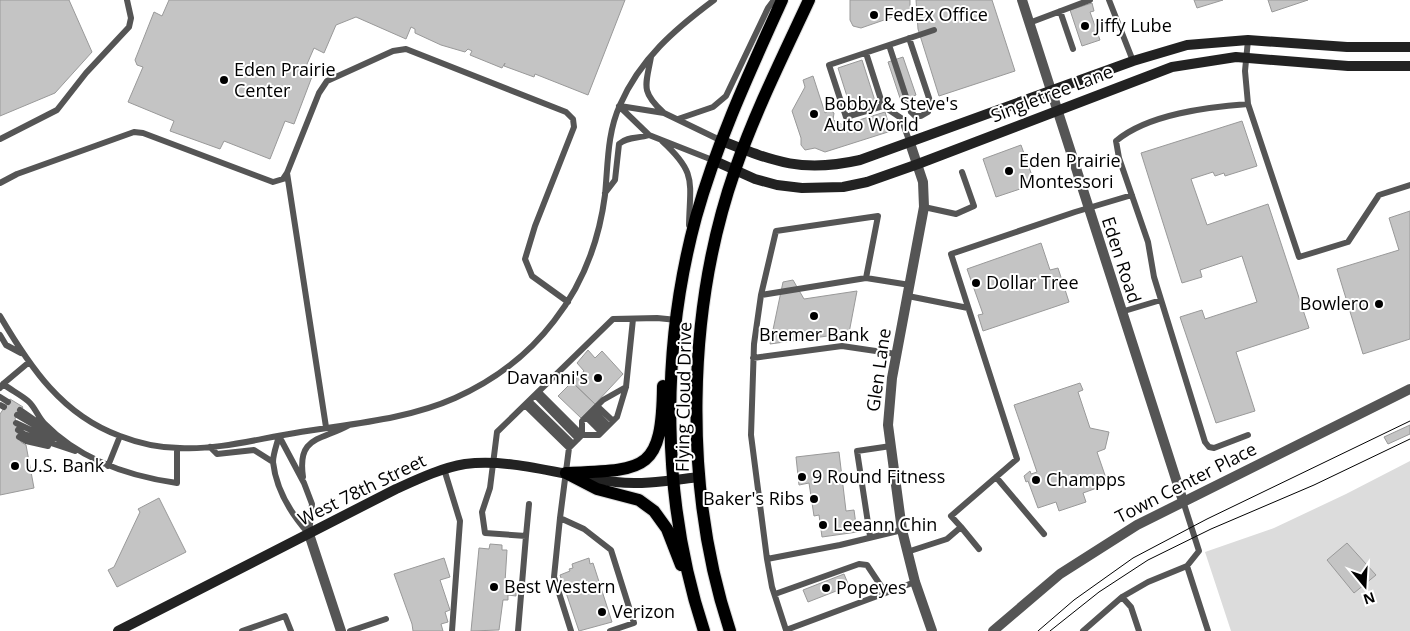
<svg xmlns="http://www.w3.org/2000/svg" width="1410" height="631" font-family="'Open Sans',sans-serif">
<rect width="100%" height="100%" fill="#fff"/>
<path fill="#dcdcdc" d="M1410,461V631H1231L1205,552L1274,528L1346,494Z"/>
<path fill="#c4c4c4" stroke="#999" d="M0,0H69L92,52L55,93L0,116Z
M169,0H625L588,95L535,74L534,77L504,66L505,63L502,68L470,55L472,51L468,49L465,52L441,45L415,33V29L411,27L406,39L356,17L336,25L324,53L314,48L304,71L313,74L294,124L285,121L270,159L224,141L220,149L170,131L174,121L128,102L143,67L137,65L135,60L154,12L162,16Z
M850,0H910V11L861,28L853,26L850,20Z
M916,0H992L1015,71L939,96L918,29Z
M1194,0H1223L1197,8Z
M1268,0H1308L1272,12Z
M1092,3L1094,11L1090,12L1100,40L1082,46L1070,10Z
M903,57L916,95L911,97L913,100L902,104L888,62Z
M862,60L876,104L852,112L838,68Z
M813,76L825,113L830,110L834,113L833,120L843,125L885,112L891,131L825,152L815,148L805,150L801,145V138L792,111L805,87L803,80Z
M1242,121L1257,166L1225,176L1224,173L1215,176L1213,172L1191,179L1207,225L1268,204L1309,328L1236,352L1255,411L1216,423L1180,317L1202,310L1205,319L1257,302L1242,256L1200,270L1202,277L1182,283L1141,153Z
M1021,145L1035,184L996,197L983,159Z
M1410,211V339L1363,354L1337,269L1399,250L1389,218Z
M1041,243L1050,270L1058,268L1069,302L983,331L978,315L983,314L967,269Z
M793,280L804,299L857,291L849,333L770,344L783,282Z
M588,350L595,358L602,351L623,374L595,404L572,382L584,371L577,363Z
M572,382L595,404L581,418L558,396Z
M1080,383L1083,390L1078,392L1090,428L1109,432L1105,449L1097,452L1108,484L1083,493L1086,502L1059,511L1056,502L1038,508L1028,481L1026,482L1024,476L1030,471L1031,474L1037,472L1014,405Z
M10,399L23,407L15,418L21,442L26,445L34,488L0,495V414Z
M1410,425V434L1388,444L1384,437Z
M839,452L846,511L854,510L857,532L822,537L819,515L814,516L809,483L799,485L796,457Z
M159,498L186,552L117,587L108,570L114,567L140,512L138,509Z
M1347,543L1376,575L1354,593L1327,560Z
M490,544L502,545V550H507L505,582H509V587L516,588V596L508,595V600H503L499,630L471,631L479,548L489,549Z
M444,558L450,577L440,580L450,610L445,612L448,622L441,624L443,631H413L412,624L394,574Z
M589,558L590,564L593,563L612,622L579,631L560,575L570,571L569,569L573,568L572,564Z
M844,574L849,586L808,602L803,590Z"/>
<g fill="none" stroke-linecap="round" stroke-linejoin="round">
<g stroke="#dbdbdb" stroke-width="14">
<path id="primary" d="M566,473L597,489L639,500L654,511L667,529L681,565
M569,473C646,470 662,471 663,386
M704,631C661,501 660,350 696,217C717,142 750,71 782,0
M730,631C683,489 686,311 735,170C755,112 783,56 809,0"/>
</g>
<path stroke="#555" stroke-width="6" d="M1109,0L1133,61
M1060,11L1073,49
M1029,23L1090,0
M1248,40L1245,71L1248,104L1299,257L1348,242L1379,195L1410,185
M889,45L911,112L915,116H921L928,112L930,101L909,38
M866,53L883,106L901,118L910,143
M651,57C646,85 640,91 663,112
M619,106L649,135L715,161
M620,106L664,113L722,141
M883,106L846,117L829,65L934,30
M678,119L713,107L726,96L768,8L774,0
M0,139L57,110L86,73L129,27L131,18L127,0
M662,141C697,173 690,181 689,225
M287,173L326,427
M0,183L17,174L134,132L143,133L273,182L283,179L287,173L319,93L327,81L393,51L406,49L566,112L573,119L574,127L535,226L525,259L532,276L568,302
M605,193L615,180L619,144C628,136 638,139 649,135
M924,207L956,214L974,206L962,172
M910,285L866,278L878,216L776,231L761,295L754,344L751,435L767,559L772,587L786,630L915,582
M761,295L866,278
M908,296L968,308
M1121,312L1161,300
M0,316C30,367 62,415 120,436C138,443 160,448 180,448C218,450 257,439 295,433C348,424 406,420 455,398C493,381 528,355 554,321C583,284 599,241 605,195C608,165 607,133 620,105C640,59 675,29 714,0
M0,335L6,345L21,353
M753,358L842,346L896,354
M3,384L28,363
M0,388L3,384C11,390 21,395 28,401C35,407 38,417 44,423C80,460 127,476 177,483V448
M539,392L582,435
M535,395L578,439
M0,397L8,402
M529,401L573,444
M0,405L4,407
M525,405L569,448
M597,406L613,421
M20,410L43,426
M593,410L608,425
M590,414L605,429
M17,415L63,442
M586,417L601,432
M16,423L52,440
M18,430L24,434L75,451
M582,435V421L603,400L626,387
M1248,435L1214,448L1209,447L1205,442L1154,277L1148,242L1119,158L1116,141C1148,114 1208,107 1248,104
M279,436C277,444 273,454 273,462C276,489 292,515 309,534
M279,436L304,483L312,504L309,534
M19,437L26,441L48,446
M210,447L217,454L254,450L273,462
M108,466L120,436
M444,469L460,521L452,631
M303,477C297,436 320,441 349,425
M996,477L1044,534
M1183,501L1199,551L1187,566
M560,518L554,577L571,631
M961,527L979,549
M526,536L529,504
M870,536L857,451L891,446
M907,552L947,539L961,527L951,516L1017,459L951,254L1075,212L1132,195
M767,559L840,545L902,530
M775,594L859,564L867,565L885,592
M1122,597L1131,607L1139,631
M242,631L285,616L291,631
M350,631L386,619
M518,631L526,536L485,533L482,512L490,488L497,432L613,319L657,318L677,320
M610,631L634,623L611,550L584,529L560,518L569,448L582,435H599L617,417L626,387L633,319
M1083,631L1122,597L1148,582L1187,566L1208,631"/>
<path stroke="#555" stroke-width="10" d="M1022,0L1183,501
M910,143L923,182L924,207L892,378L888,425L902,530L915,582L932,631
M309,534L341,631
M993,631L1060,574L1137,525L1410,389"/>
<path stroke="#222" stroke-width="10" d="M722,141C775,162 802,173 860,160L1133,61L1187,45L1248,40L1347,47H1410
M715,161L755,179L777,185L802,188L843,187L867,182L918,164L1172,67L1236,57L1348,66H1410
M118,631L396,489C418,479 441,468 465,464C516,458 565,477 616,482C644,485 672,480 700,477"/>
<use href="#primary" stroke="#000" stroke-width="12"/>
<path stroke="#000" stroke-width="1" d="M1038,631L1074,600L1133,558L1207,519L1410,421
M1050,631L1099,592L1148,560L1211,529L1314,485L1410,439"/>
</g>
<g fill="#000" stroke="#fff" stroke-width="2">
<circle cx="874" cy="15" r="5"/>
<circle cx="1085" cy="26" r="5"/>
<circle cx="224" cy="80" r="5"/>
<circle cx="814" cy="114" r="5"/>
<circle cx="1009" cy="171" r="5"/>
<circle cx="976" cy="283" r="5"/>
<circle cx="1379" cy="304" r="5"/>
<circle cx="814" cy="316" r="5"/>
<circle cx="598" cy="378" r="5"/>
<circle cx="15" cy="466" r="5"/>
<circle cx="802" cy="477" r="5"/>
<circle cx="1036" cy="480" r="5"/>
<circle cx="814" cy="499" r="5"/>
<circle cx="823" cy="525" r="5"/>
<circle cx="494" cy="587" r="5"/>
<circle cx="826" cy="588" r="5"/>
<circle cx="602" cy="612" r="5"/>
</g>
<g text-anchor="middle" stroke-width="4" stroke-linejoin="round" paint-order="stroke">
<g font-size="18" fill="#000" stroke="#fff" text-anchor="start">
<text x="884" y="21">FedEx Office</text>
<text x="1095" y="32">Jiffy Lube</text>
<text x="234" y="76">Eden Prairie<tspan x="234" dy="21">Center</tspan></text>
<text x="824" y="110">Bobby &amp; Steve's<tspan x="824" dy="21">Auto World</tspan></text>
<text x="1019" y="167">Eden Prairie<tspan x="1019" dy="21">Montessori</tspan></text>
<text x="986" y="289">Dollar Tree</text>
<text x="1369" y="310" text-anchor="end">Bowlero</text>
<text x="814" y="341" text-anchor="middle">Bremer Bank</text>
<text x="588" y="384" text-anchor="end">Davanni's</text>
<text x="25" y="472">U.S. Bank</text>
<text x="812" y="483">9 Round Fitness</text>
<text x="1046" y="486">Champps</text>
<text x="804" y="505" text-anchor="end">Baker's Ribs</text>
<text x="833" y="531">Leeann Chin</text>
<text x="504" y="593">Best Western</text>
<text x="836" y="594">Popeyes</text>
<text x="612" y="618">Verizon</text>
</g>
<g font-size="18" fill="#000" stroke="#fff">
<text transform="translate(1052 94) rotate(-21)" y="6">Singletree Lane</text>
<text transform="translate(1121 260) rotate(72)" y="6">Eden Road</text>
<text transform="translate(879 370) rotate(-82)" y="6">Glen Lane</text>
<text transform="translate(684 397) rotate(-89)" y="6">Flying Cloud Drive</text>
<text transform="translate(1186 483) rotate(-27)" y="6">Town Center Place</text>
<text transform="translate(362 490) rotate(-26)" y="6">West 78th Street</text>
</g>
</g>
<g transform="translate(1365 586) rotate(162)" stroke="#ffffff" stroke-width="4" paint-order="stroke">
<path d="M0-4L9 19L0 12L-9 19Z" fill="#000000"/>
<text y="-8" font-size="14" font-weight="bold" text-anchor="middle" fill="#000000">N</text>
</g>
</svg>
